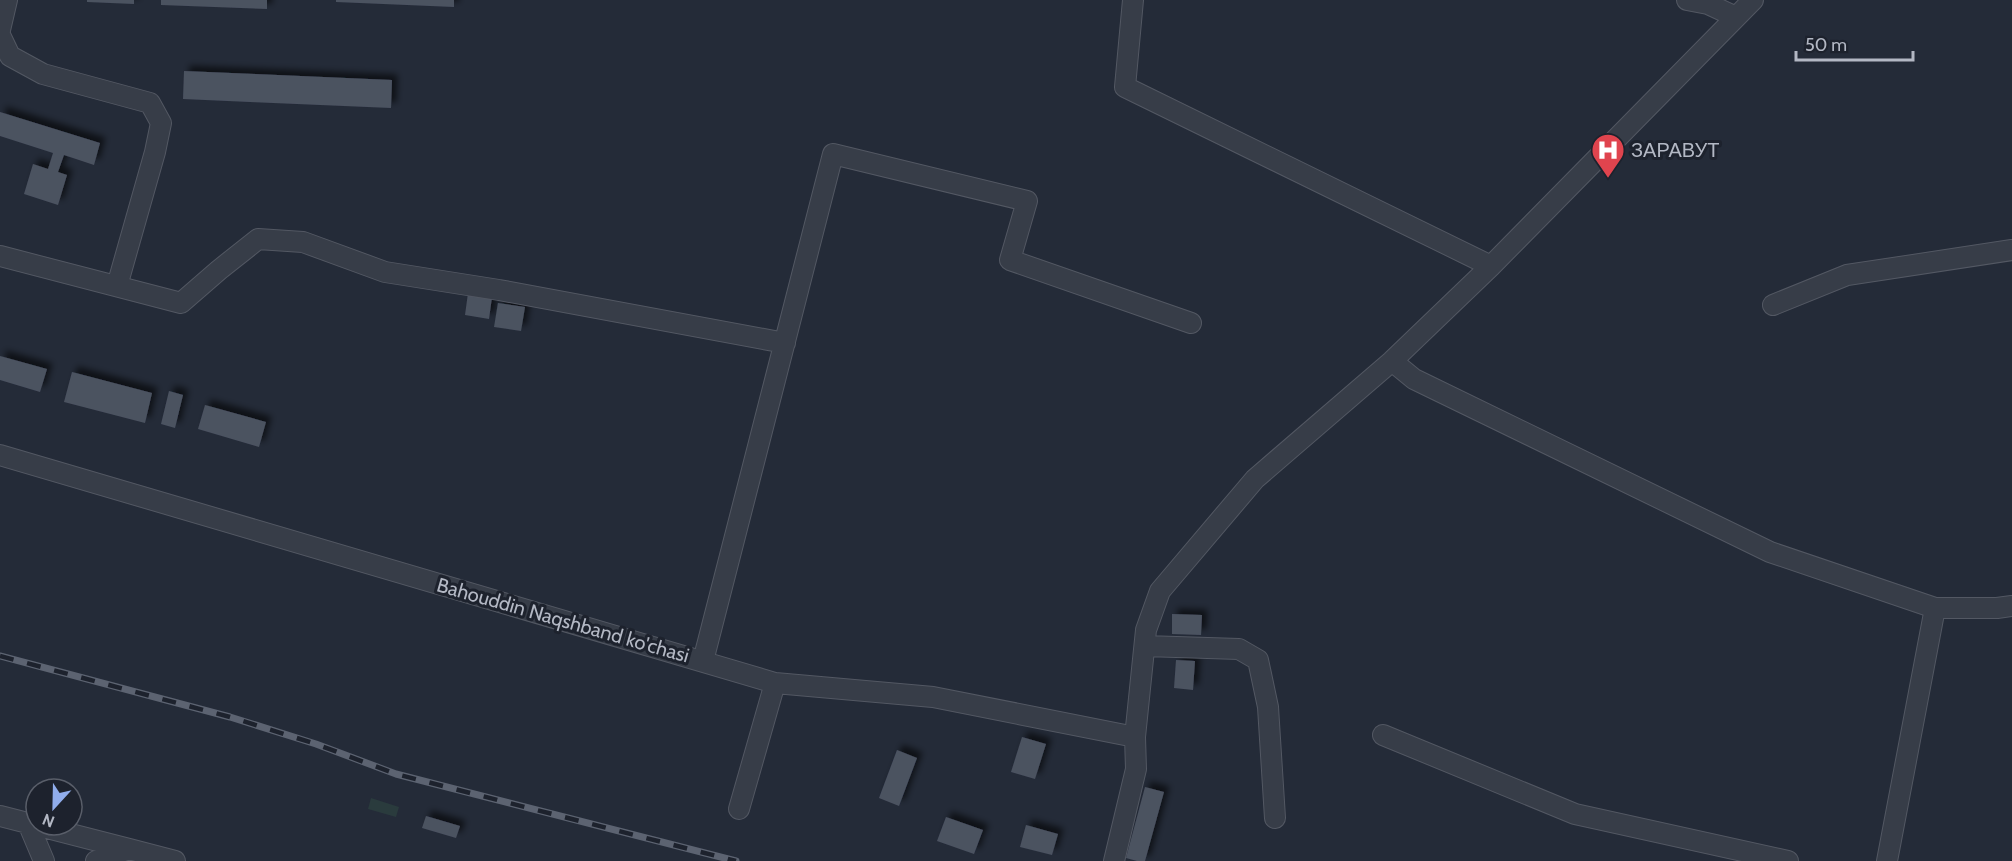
<svg xmlns="http://www.w3.org/2000/svg" width="2012" height="861" font-family="Cabin,sans-serif">
<defs>
<filter id="shadow"><feDropShadow dx="5.5" dy="-5.5" stdDeviation="3" flood-color="#0009"/></filter>
</defs>
<rect width="100%" height="100%" fill="#242b38"/>
<path fill="#2a3b3d" d="M371,798L399,807L396,817L368,809Z"/>
<path fill="#4b5261" filter="url(#shadow)" d="M87,0H134V4L87,2Z
M161,0H267V9L161,5Z
M336,0H454V7L336,2Z
M184,71L392,80L391,108L183,99Z
M0,112L100,143L94,165L64,155L58,172L67,175L58,205L24,194L33,164L48,169L53,153L0,136Z
M468,293L492,297L489,319L465,315Z
M498,303L525,307L521,331L494,327Z
M0,356L47,369L40,392L0,380Z
M72,372L152,393L145,423L64,402Z
M169,391L183,395L175,428L161,424Z
M205,405L266,422L259,447L198,429Z
M1172,614L1202,615L1201,635L1172,634Z
M1176,660L1195,661L1193,690L1174,688Z
M1022,737L1046,744L1035,779L1011,772Z
M897,750L917,758L899,806L879,798Z
M1145,787L1164,792L1145,861H1137L1126,858Z
M426,816L460,826L456,838L422,828Z
M946,817L983,830L974,854L937,841Z
M1026,825L1058,834L1052,855L1020,847Z"/>
<g fill="none" stroke-linecap="round" stroke-linejoin="round">
<g stroke="#535863" stroke-width="22">
<path id="minor" d="M1133,0L1125,87L1491,266
M1687,0L1708,4L1736,17
M0,30L7,0
M0,35L10,56L43,74L150,103L161,123L155,152L117,286
M0,256L181,303L219,270L258,239L303,242L385,272L499,290L785,343
M1773,305L1847,275L2012,250
M1392,361L1414,379L1770,552L1935,608H1997L2012,606
M0,455L775,683L933,697L1135,737
M1145,646L1239,649L1258,660L1268,707L1275,818
M703,661L833,154L1027,201L1010,260L1191,323
M1383,735L1575,814L1788,861
M739,809L775,683
M0,816L129,849
M28,823L44,861
M96,861L129,849L175,861
M1114,861L1136,769L1135,737L1146,630L1160,591L1255,479L1392,361L1491,266L1753,0
M1887,861L1935,608"/>
</g>
<use href="#minor" stroke="#373d48" stroke-width="20"/>
<g stroke="#5c6371" stroke-width="7">
<path id="rail" d="M0,656L230,717L316,744L396,774L736,861"/>
</g>
<use href="#rail" stroke="#1d222d" stroke-width="4.5" stroke-dasharray="14" stroke-linecap="butt"/>
</g>
<defs>
<g id="hospital-pin" transform="scale(1.725)"><path d="M0 17L-7.5 6A9.5 9.5 0 1 1 7.5 6Z" fill="#e0444e" stroke="#1d222d"/><path d="M-5-5h3v3.5h4V-5h3V5h-3V1.5h-4V5h-3Z" fill="#fff"/></g>
</defs>
<g fill-rule="evenodd">
<use href="#hospital-pin" x="1608" y="150"/>
</g>
<g text-anchor="middle" stroke-width="6" stroke-linejoin="round" paint-order="stroke">
<g font-size="20" fill="#b3b8c4" stroke="#1d222d" text-anchor="start">
<text x="1631" y="157">ЗАРАВУТ</text>
</g>
<g font-size="20" fill="#b3b8c4" stroke="#1d222d">
<text transform="translate(563 620) rotate(16)" y="7">Bahouddin Naqshband ko'chasi</text>
</g>
</g>
<g transform="translate(54 807) rotate(202)"><circle r="28" fill="#1d222d" stroke="#595e69" stroke-width="1.5"/>
<path d="M0-4.5L10 22L0 15L-10 22Z" fill="#90adec"/>
<text y="-9" font-size="16" font-weight="bold" text-anchor="middle" fill="#b3b8c4">N</text>
</g>
<path d="M1796 51v9h117v-9" fill="none" stroke="#b3b8c4" stroke-width="3"/>
<text x="1805" y="51" font-size="18" fill="#b3b8c4" stroke="#1d222d" stroke-width="4.5" paint-order="stroke">50 m</text>
</svg>
